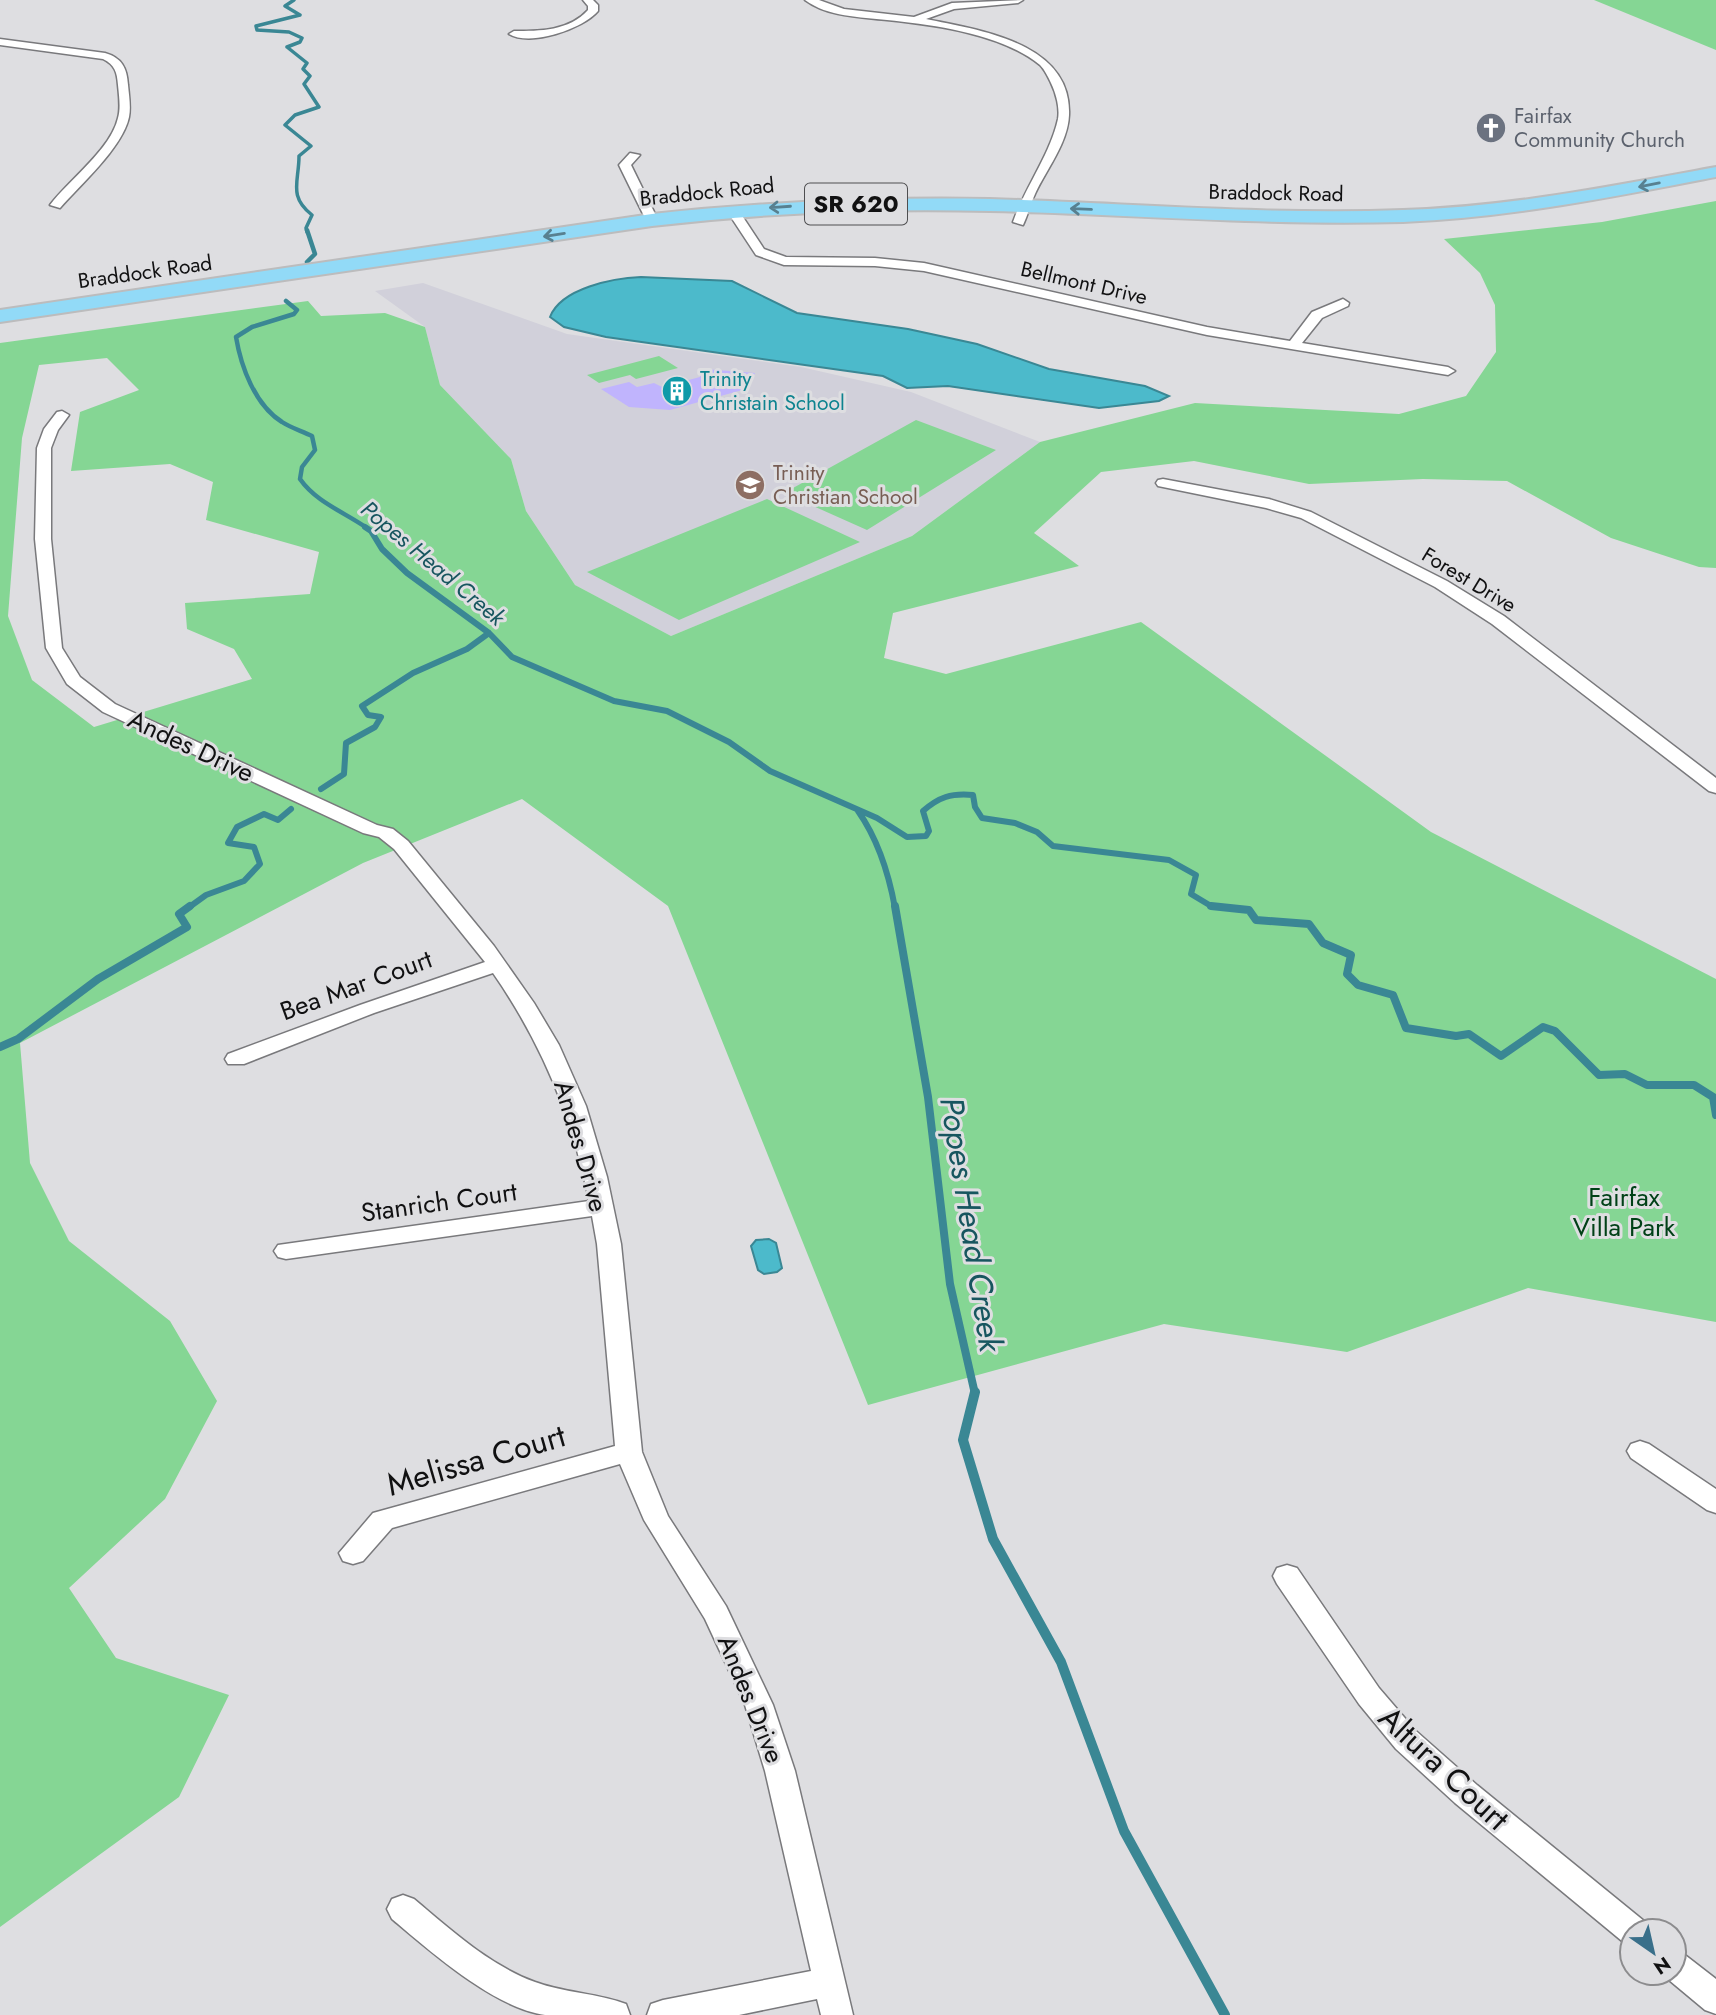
<svg xmlns="http://www.w3.org/2000/svg" width="1716" height="2015" font-family="Jost,sans-serif">
<rect width="100%" height="100%" fill="#dedee1"/>
<path fill="#d1d0da" d="M423,283L567,334L801,367L911,392L1040,442L912,536L671,636L575,585L526,511L511,459L440,385L425,327L375,291Z"/>
<path fill="#85d694" fill-rule="evenodd" d="M1594,0H1716V50Z
M1716,201V568L1699,567L1611,538L1507,481L1423,479L1309,484L1194,461L1101,472L1034,533L1079,566L893,613L884,658L946,674L1141,622L1431,832L1716,979V1322L1528,1288L1347,1352L1164,1324L868,1405L668,906L522,799L363,863L20,1043L30,1163L69,1241L170,1321L217,1401L165,1499L69,1588L116,1658L229,1695L179,1797L0,1927V343L308,301L321,316L385,313L425,327L440,385L511,459L526,511L575,585L671,636L912,536L1040,442L1195,403L1399,414L1466,396L1496,352L1495,305L1480,273L1444,239L1602,222ZM107,358L139,390L80,412L71,471L170,464L213,482L206,520L319,552L310,594L185,603L187,629L234,649L252,679L94,727L32,680L8,616L22,438L39,365Z
M659,356L678,368L636,379L630,375L599,383L587,375Z
M916,420L996,450L867,530L784,493Z
M767,499L860,542L679,620L587,572Z"/>
<path fill="#4cbacb" stroke="#3a8794" stroke-width="2" d="M641,277L732,281L797,313L908,329L977,344L1049,369L1145,386L1169,396L1159,401L1099,408L948,386L907,388L883,376L606,337L564,327L550,317C561,288 614,278 641,277Z
M769,1239L776,1243L782,1268L777,1272L764,1274L758,1270L751,1246L756,1240Z"/>
<g fill="none" stroke-linecap="round" stroke-linejoin="round">
<path stroke="#3a8794" stroke-width="3.5" d="M294,0L285,6L300,15L256,26L257,30L289,32L302,38L300,42L287,47L307,63L303,69L310,76L304,84L319,107L295,115L285,125L311,146L299,156C299,182 288,196 312,215L306,228L307,232"/>
<path stroke="#3a8794" stroke-width="4.5" d="M307,230L315,254L307,262
M286,301L297,310L294,314L252,327L236,337C241,367 255,405 282,422C291,428 302,431 312,436L315,450L302,467L300,479C316,502 344,512 367,528"/>
<path stroke="#3a8794" stroke-width="6" d="M365,527L371,531L382,549L407,573L489,633L512,657L614,701L667,711L729,742L770,771L877,818L907,837L926,836L929,831L923,811C939,797 951,793 973,795L975,807L982,818L1015,823L1037,832L1053,846L1169,860L1196,875L1191,894L1211,906L1228,908
M321,789L344,774L346,743L375,727L381,717L368,715L362,706L413,673L467,649L489,633
M858,811C877,838 889,875 895,908
M188,908L206,895L244,881L260,864L254,847L228,843L237,827L264,814L278,820L291,809"/>
<path stroke="#3a8794" stroke-width="8" d="M895,906L928,1097L950,1284L975,1394
M1211,906L1249,910L1256,920L1309,924L1323,943L1351,955L1347,974L1358,985L1393,995L1406,1028L1456,1036L1469,1034L1501,1056L1543,1027L1555,1031L1599,1075L1625,1074L1647,1085H1694L1713,1097L1716,1115
M0,1047L18,1039L98,979L187,927L179,914L190,906"/>
<path stroke="#3a8794" stroke-width="10" d="M975,1392L963,1440L993,1539L1061,1662L1124,1831L1225,2015"/>
</g>
<path fill="#c0b4fd" d="M704,369L755,373L746,389L670,410L629,407L601,389L629,382L637,387L654,383L662,387L700,377Z"/>
<g fill="none" stroke-linecap="round" stroke-linejoin="round">
<g stroke="#79797c" stroke-width="3">
<path id="minor" d="M583,0H593L598,5V11C583,29 530,47 509,34L514,31C540,31 569,31 588,10V6Z
M805,0H819L844,9L914,17L952,3L1023,0L1018,3L954,9L926,19C978,30 1072,42 1069,115C1068,143 1046,170 1035,194C1030,204 1028,215 1023,225L1013,222C1025,187 1050,155 1058,119C1060,108 1056,93 1051,83C1048,77 1045,70 1040,65C1002,34 935,25 887,20C860,17 828,17 805,0Z
M0,39L105,53C122,58 127,68 128,85C129,96 131,107 129,117C123,147 80,185 60,208L50,205C69,180 111,149 118,118C121,108 119,96 118,85C117,72 115,65 103,59L0,45Z
M630,153L640,155L631,165L658,220L656,223L646,220L619,165Z
M733,207L737,208L764,249L786,257L875,258L924,263L1207,327L1290,341L1312,312L1343,299L1349,303L1348,306L1322,318L1302,343L1448,367L1455,371L1448,375L1207,335L924,271L875,266L784,265L756,255L727,211Z
M62,411L69,415L58,430L51,448V539L62,648L80,677L115,704L377,825L393,829L408,841L494,946L534,1003L559,1045L586,1106L607,1177L621,1244L642,1452L668,1516L726,1606L773,1705L795,1771L853,2015H821L817,1999L739,2015H647L651,2004L663,2000L811,1971L765,1771L745,1705L705,1619L644,1520L620,1464L392,1528L363,1561L353,1564L343,1561L339,1553L373,1513L615,1446L597,1244L592,1216L286,1259L278,1257L274,1251L278,1245L589,1201C573,1118 541,1042 493,973L374,1013L244,1064H228L225,1059L228,1054L360,1005L485,962L394,849L379,837L363,833L103,712L67,684L46,648L35,539L37,448L44,429L57,412Z
M1163,479L1269,499L1311,512L1447,581L1504,616L1716,778V793L1709,791L1492,624L1435,587L1301,518L1266,508L1158,486L1156,483L1158,480Z
M1640,1441L1649,1444L1716,1489V1513L1707,1510L1631,1458L1627,1451L1631,1444Z
M1287,1565L1297,1568L1379,1688L1416,1731L1477,1785L1644,1921L1649,1931H1632V1945L1622,1941L1455,1803L1396,1749L1359,1704L1277,1584L1273,1576L1277,1568Z
M403,1895L414,1899C451,1930 489,1965 535,1982C565,1993 597,1993 626,2004L630,2015C602,2015 572,2015 545,2015C494,2008 430,1951 392,1919L387,1909L392,1899Z
M1674,1950L1685,1955L1716,1979V2014L1705,2010L1663,1975L1662,1973H1674Z"/>
</g>
<g stroke="#bcbcbd" stroke-width="4">
<path id="primary" d="M1716,167V177C1612,197 1508,218 1403,222C1265,226 1127,214 990,211C876,208 764,213 652,226L0,322V310L652,214C764,202 876,197 990,199C1127,203 1265,215 1403,210C1508,207 1612,186 1716,167Z"/>
</g>
<use href="#minor" fill="#fff" fill-rule="evenodd"/>
<use href="#primary" fill="#92daf7" fill-rule="evenodd"/>
</g>
<defs><path id="oneway-shaft" d="M-6 0H5M1.5-3L5.5 0L1.5 3" fill="none" stroke-width="1.6" stroke-linecap="round" stroke-linejoin="round" transform="scale(1.75)"/></defs>
<g stroke="#588090">
<use href="#oneway-shaft" transform="translate(1649 185) rotate(169)"/>
<use href="#oneway-shaft" transform="translate(780 207) rotate(176)"/>
<use href="#oneway-shaft" transform="translate(1081 209) rotate(-178)"/>
<use href="#oneway-shaft" transform="translate(554 235) rotate(171)"/>
</g>
<defs>
<g id="church-disc" transform="scale(1.575)"><circle r="9.5" fill="#6b7280" stroke="#dedee1"/><path d="M-1.2-6h2.4v3.5h3.3v2.4h-3.3V6h-2.4V-.1h-3.3v-2.4h3.3Z" fill="#fff"/></g>
<g id="building-disc" transform="scale(1.575)"><circle r="9.5" fill="#0f9aa8" stroke="#dedee1"/><path d="M-4-6H4V6H1V3H-1V6H-4ZM-2.5-4.3h1.7v1.8h-1.7ZM.8-4.3h1.7v1.8H.8ZM-2.5-1h1.7V.8h-1.7ZM.8-1h1.7V.8H.8Z" fill="#fff"/></g>
<g id="school-disc" transform="scale(1.575)"><circle r="9.5" fill="#8d6e63" stroke="#dedee1"/><path d="M0-5L7-2L0 1L-7-2ZM-4 1L0 2.5L4 1V4Q0 6-4 4Z" fill="#fff"/></g>
</defs>
<g fill-rule="evenodd">
<use href="#church-disc" x="1491" y="128"/>
<use href="#building-disc" x="677" y="391"/>
<use href="#school-disc" x="750" y="485"/>
</g>
<g text-anchor="middle" stroke-width="6" stroke-linejoin="round" paint-order="stroke">
<g font-size="21" fill="#5b616d" stroke="#dedee1" text-anchor="start">
<text x="1514" y="123">Fairfax<tspan x="1514" dy="24">Community Church</tspan></text>
</g>
<g font-size="21" fill="#111112" stroke="#dedee1">
<text transform="translate(707 192) rotate(-6)" y="7">Braddock Road</text>
<text transform="translate(1276 193) rotate(1)" y="7">Braddock Road</text>
<text transform="translate(145 272) rotate(-8)" y="7">Braddock Road</text>
<text transform="translate(1084 283) rotate(13)" y="7">Bellmont Drive</text>
<text transform="translate(1469 580) rotate(31)" y="7">Forest Drive</text>
</g>
<g font-size="21" fill="#0d838f" stroke="#dedee1" text-anchor="start">
<text x="700" y="386">Trinity<tspan x="700" dy="24">Christain School</tspan></text>
</g>
<g font-size="21" fill="#785e54" stroke="#dedee1" text-anchor="start">
<text x="773" y="480">Trinity<tspan x="773" dy="24">Christian School</tspan></text>
</g>
<g font-size="23" font-style="italic" fill="#17565f" stroke="#dedee1">
<text transform="translate(433 563) rotate(40)" y="8">Popes Head Creek</text>
</g>
<rect fill="#dedee1" stroke="#4e4e50" stroke-width="2" x="805" y="183.5" width="102" height="41" rx="5"/>
<g font-size="24" font-weight="bold" fill="#111112">
<text x="856" y="212">SR 620</text>
</g>
<g font-size="26" fill="#111112" stroke="#dedee1">
<text transform="translate(191 746) rotate(25)" y="9">Andes Drive</text>
<text transform="translate(356 985) rotate(-20)" y="9">Bea Mar Court</text>
<text transform="translate(581 1146) rotate(74)" y="9">Andes Drive</text>
<text transform="translate(439 1202) rotate(-8)" y="9">Stanrich Court</text>
<text transform="translate(751 1699) rotate(68)" y="9">Andes Drive</text>
</g>
<g font-size="26" fill="#004117" stroke="#dedee1">
<text x="1624" y="1206">Fairfax<tspan x="1624" dy="30">Villa Park</tspan></text>
</g>
<g font-size="32" fill="#111112" stroke="#dedee1">
<text transform="translate(476 1460) rotate(-16)" y="11">Melissa Court</text>
<text transform="translate(1444 1768) rotate(43)" y="11">Altura Court</text>
</g>
<g font-size="33" font-style="italic" fill="#17565f" stroke="#dedee1">
<text transform="translate(972 1224) rotate(81)" y="12">Popes Head Creek</text>
</g>
</g>
<g transform="translate(1653 1952) rotate(146)"><circle r="33" fill="#dedee1" stroke="#8c8c8e" stroke-width="2"/>
<path d="M0-5L12 26L0 18L-12 26Z" fill="#396f8a"/>
<text y="-10" font-size="19" font-weight="bold" text-anchor="middle" fill="#111112">N</text>
</g>
</svg>
